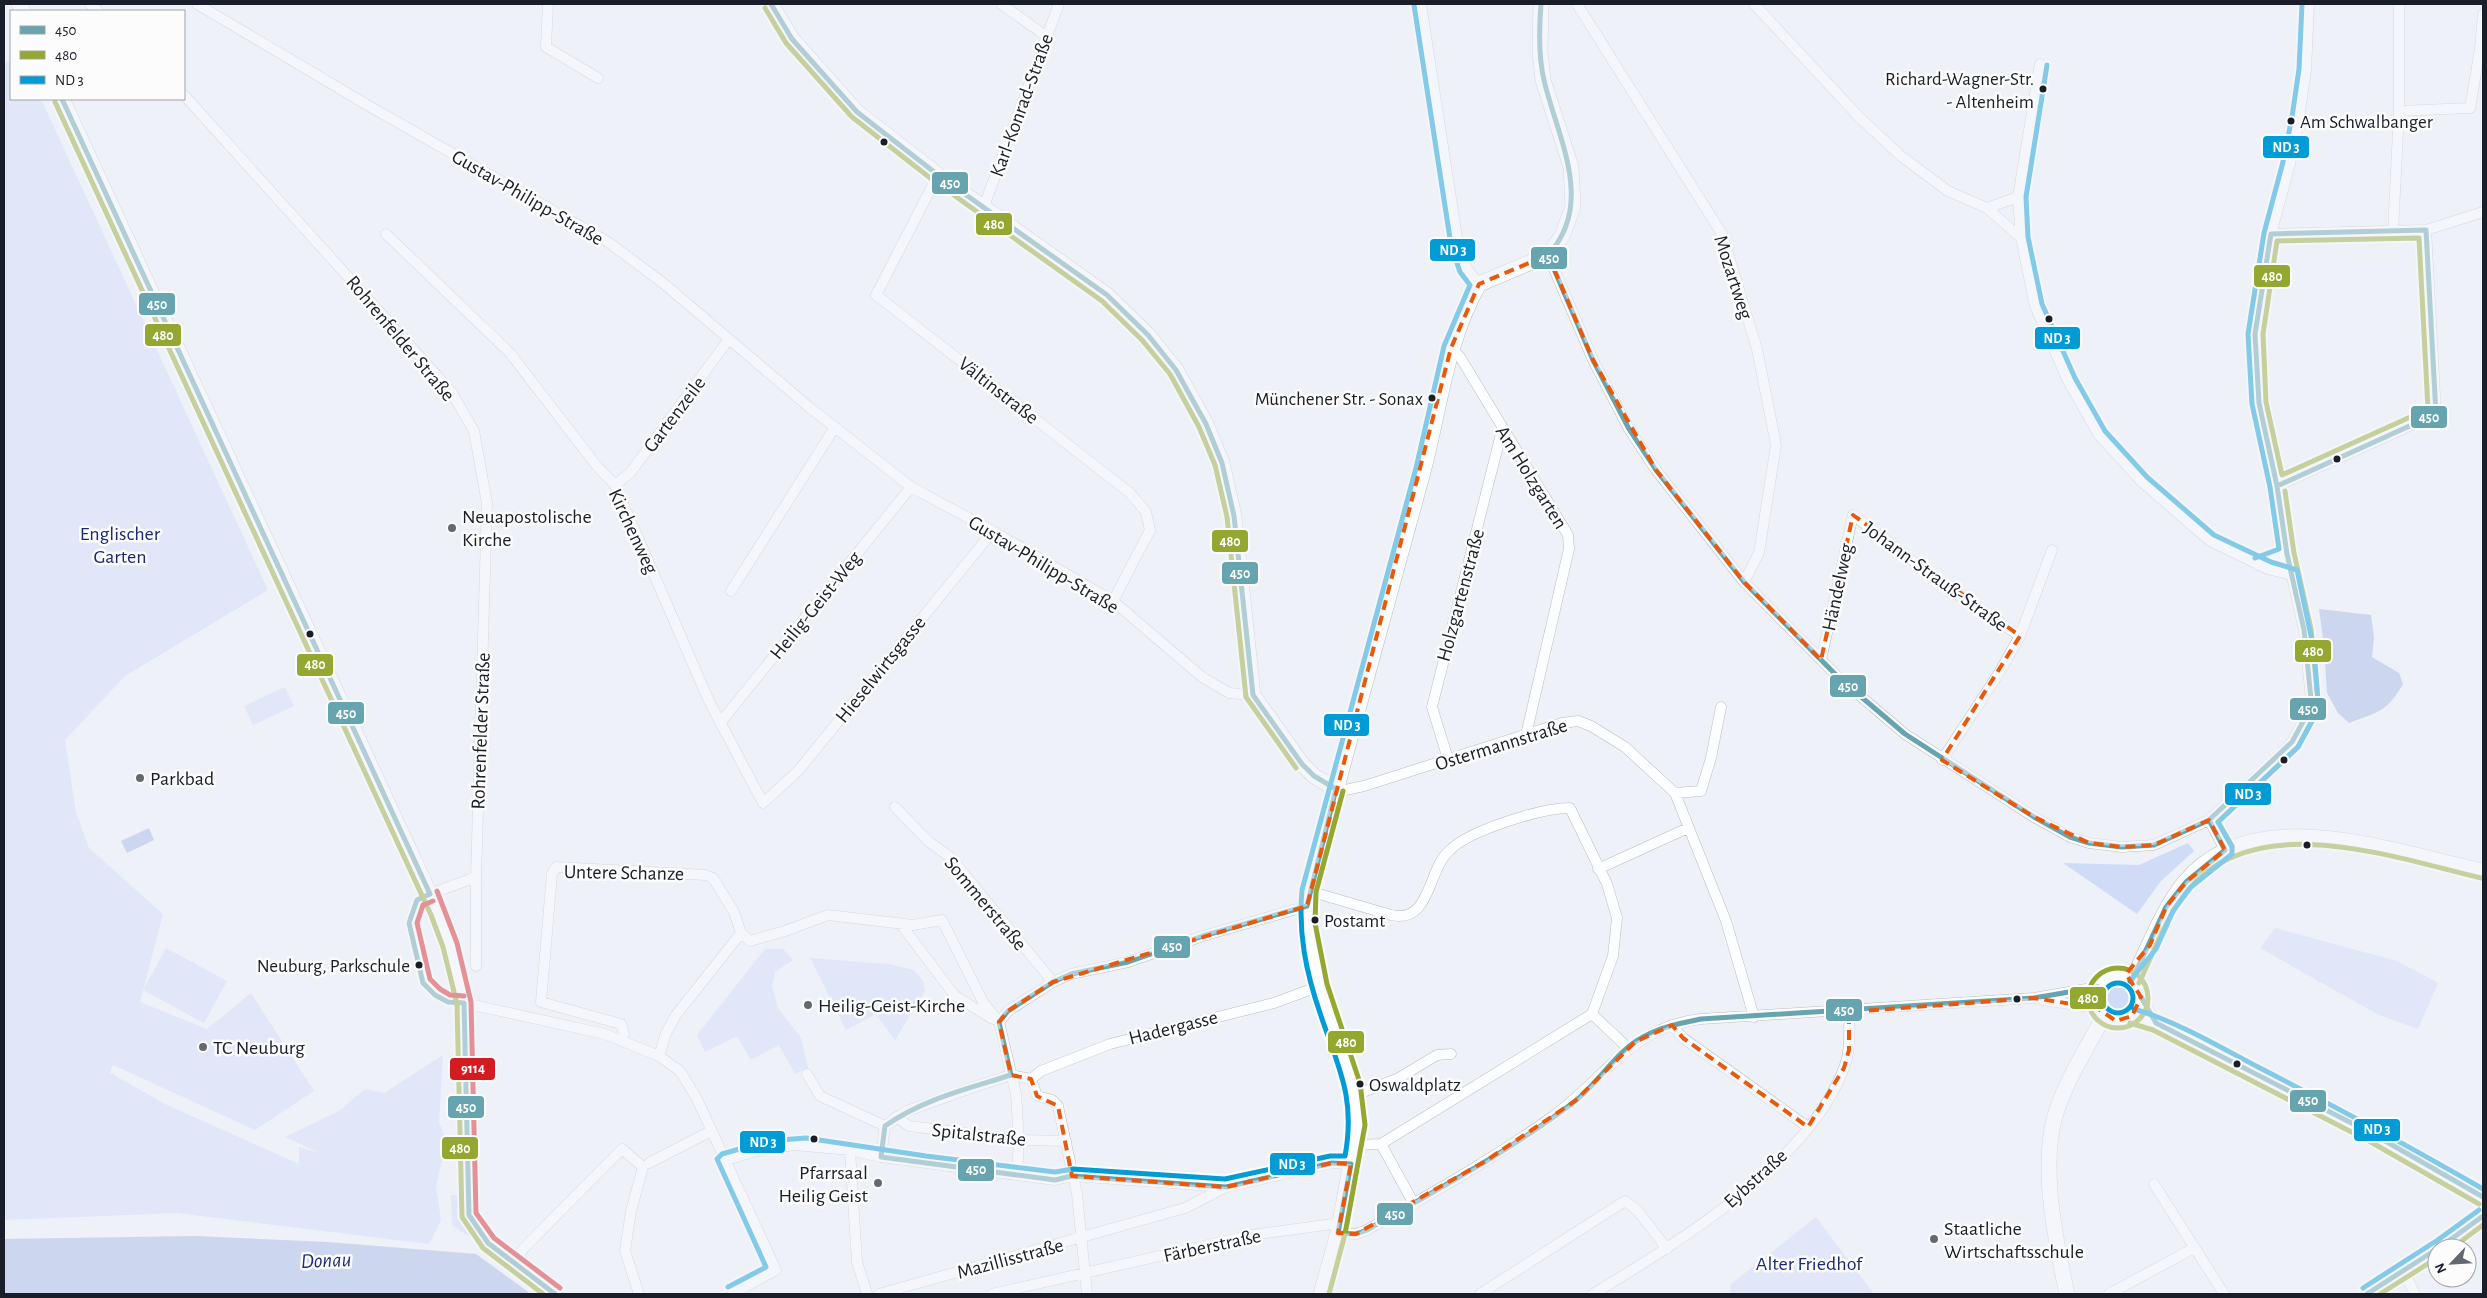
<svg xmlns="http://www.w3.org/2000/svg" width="2487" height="1298" font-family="'Alegreya Sans',sans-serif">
<rect width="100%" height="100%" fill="#eef1f8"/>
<path fill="#d0dbf8" d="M11,61V99H41L268,590L125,676L65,740L76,813L89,848L163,914L140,1002L207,1029L251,993L314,1091L255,1130L113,1065L110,1073L167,1105L299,1164V1147L320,1153L285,1137L339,1111L365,1089L384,1093L443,1055L439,1123L447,1140L436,1186L441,1220L429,1244L177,1213L4,1220V62Z
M285,687L294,706L253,725L244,706Z
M2188,843L2194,851L2161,881L2137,914L2063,863L2139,865Z
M2275,928L2397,961L2438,983L2418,1029L2379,1015L2260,948Z
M166,948L227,981L204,1023L143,990Z
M765,949H783L793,960L775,972L772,986L778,1008L801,1038L808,1068L795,1074L779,1045L751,1060L737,1036L705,1052L697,1035Z
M810,958L888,964L914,970L923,981L925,991L895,1040L876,1014L846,1030Z
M2105 998a14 14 0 1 1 28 0a14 14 0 1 1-28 0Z
M451,1195L461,1196L462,1217L480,1244L452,1225Z
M1816,1217L1874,1294H1730L1731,1284Z"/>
<path fill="#a4b6e5" d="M2319,609L2371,615L2374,637L2372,657L2399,673L2403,684C2387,712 2378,712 2349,723L2338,713L2327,693L2324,646Z
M149,828L154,840L127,853L121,841Z
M195,1236L328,1242L476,1254L531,1294H4V1239Z"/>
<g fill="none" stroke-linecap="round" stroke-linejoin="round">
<g stroke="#b8bcc4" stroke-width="11">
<path id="street" d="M90,4L98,11
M197,4L369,106L608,242L663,283L809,407L911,487L993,531L1113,601L1202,677L1229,693L1253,695
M548,4L546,47L598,78
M1001,4L1046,36
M1421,4L1458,244L1467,269L1479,284
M1577,4L1722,234L1757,349L1776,445L1759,553L1744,582
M1754,4L1860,118L1901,156L1948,191L1987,208L2021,238
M2040,64L2018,197L2021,238L2035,306L2068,381L2099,435L2142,482L2210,541L2268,569L2292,575
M184,95L432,370L452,393L474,431L487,503L476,877L430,894
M2399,111L2470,108L2480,49L2483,14
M938,175L876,295L1130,493L1146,512L1150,530L1113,601
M984,206L1059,4
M1987,208L2018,197
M2393,232L2399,111V4
M386,234L510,353L596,465L615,485L709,701L763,803L798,771L993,531
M2271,234L2426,230L2483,212
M1548,255L1593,360L1629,429L1656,470L1744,582L1839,678L1905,734L2034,817L2070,837L2089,843L2122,847L2154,845L2209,820L2279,756L2292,742L2305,718L2311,699L2304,630L2287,554L2277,486L2259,403L2255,334L2271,234L2290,164L2299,118L2306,70L2309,4
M1451,348L1460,357L1568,535L1569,549L1526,735
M615,485L630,473L729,339
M2277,486L2436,414L2426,230
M2258,565L2287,554
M731,591L835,427
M1821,660L1853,515L1951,590L2020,636
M720,723L911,487
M1448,759L1432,707L1502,430
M1942,760L1999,673L2020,636L2052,550
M1336,789L1345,790L1364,786L1562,723L1578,721L1591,726L1625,747L1675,793L1726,921L1754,1017
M1675,793L1701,791L1711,758L1721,707
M895,807L928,841L950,857L1053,982
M2209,820L2225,850
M1598,869L1688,828
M1309,891L1391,915C1431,924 1427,871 1449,851C1469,830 1542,808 1570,808L1607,884L1617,918L1613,956L1592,1014
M900,923L955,996L993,1019
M476,966V877
M2141,997L2156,1023
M2043,1000L2097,1008
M464,1003L605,1034L659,1056L680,1071L697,1099L776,1270L732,1294
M1592,1014L1628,1048
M2132,1016L2156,1023L2237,1064L2373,1134L2483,1197
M999,1022L1008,1011L1053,982L1071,974L1128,962L1203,936L1307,906
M1672,1025L1683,1038L1808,1127
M622,1041L624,1034L621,1024L541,1002L552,874L556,867L706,875L713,878L734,912L741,933L750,941L785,931L828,915L913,925L942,920L983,1002L999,1022L1001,1030L1016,1094L1019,1140L1017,1175
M659,1056L666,1033L676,1015L741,933
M807,1074L820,1096L885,1126
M1031,1079L1041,1071L1110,1044L1274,1003L1320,986
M1355,1095L1397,1079L1437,1055L1451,1054
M896,1117L909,1126L1019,1140L1066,1141
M1381,1144L1414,1204
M1355,1145L1381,1144L1592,1014
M850,1150L857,1262L867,1294
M881,1157L885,1126L907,1111L968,1089L1011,1075L1031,1079L1037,1096L1052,1100L1058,1106L1077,1194L1087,1294
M724,1161L759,1150L794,1145L850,1150L881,1157L1055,1180L1072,1176L1226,1187
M649,1163L711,1131
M2154,1184L2224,1294
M1338,1233L1356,1234L1367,1230C1429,1195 1491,1160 1549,1119C1603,1082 1630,1026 1701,1019L2034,998L2098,987
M2439,1248L2483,1216
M516,1263L523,1249L622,1149L643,1167L631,1211L625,1251L639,1294
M2404,1272L2415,1294
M879,1294L1185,1208L1226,1187L1332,1163L1351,1164
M992,1294L1252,1235L1340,1223
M1480,1294L1625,1201L1638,1211L1667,1249
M1593,1294C1677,1243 1808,1164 1844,1068C1851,1050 1849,1031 1849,1012
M2109,1294L2194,1248
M2367,1294L2437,1249"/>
</g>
<g stroke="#b8bcc4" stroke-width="16">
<path id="secondary" d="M19,4L23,11
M771,4L792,39L857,112L938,175L1107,295L1148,335L1176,370L1206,424L1222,463L1234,516L1253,695L1302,764L1314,776L1336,789
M62,99L438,912L450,945L464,1003L469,1215L488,1243L555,1294
M2095 998a23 23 0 1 1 46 0a23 23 0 1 1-46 0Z
M2132,980C2149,948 2161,912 2184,883C2253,798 2395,853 2483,871
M1321,1294L1338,1233L1358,1125L1353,1085L1320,986L1307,924L1309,891C1346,751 1385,612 1423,472C1440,408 1446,342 1479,284L1548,255L1562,236L1573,207L1571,167L1543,80L1540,51L1541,4
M2067,1294C2056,1242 2041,1172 2054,1120C2062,1087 2088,1046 2104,1016"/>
</g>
<use href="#street" stroke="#fcfdfe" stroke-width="10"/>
<use href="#secondary" stroke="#fcfdfe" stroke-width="15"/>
<g stroke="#fcfcfc" stroke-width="9">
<path id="bus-1" d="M771,4L792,39L857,112L938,175L1107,295L1148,335L1176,370L1206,424L1222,463L1234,516L1253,695L1302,764L1314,776L1336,789L1307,906L1203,936L1128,962L1071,974L1053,982L1008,1011L999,1022L1011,1075C967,1089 923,1099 885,1126L881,1157L1055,1180L1072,1176L1226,1187L1332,1163L1351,1164L1338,1233L1356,1234L1367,1230C1437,1189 1510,1151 1574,1102C1599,1083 1615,1052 1643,1037C1661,1027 1681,1023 1701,1019L2034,998L2098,987
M1541,4C1539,29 1538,55 1544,80C1557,137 1596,203 1548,255L1593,360L1629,429L1656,470L1744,582L1839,678L1905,734L2034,817L2070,837L2089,843L2122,847L2154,845L2209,820L2292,742L2305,718L2311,699L2304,630L2287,554L2277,486
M62,99L430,894L417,900L409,923L423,983L435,995L448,1002L464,1003L469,1215L488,1243L555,1294
M2426,230L2436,414L2277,486L2259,403L2255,334L2271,234Z
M2132,980L2166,907L2186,882L2225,850L2209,820
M2141,997L2156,1023L2373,1134L2483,1197
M2439,1248L2483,1216
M2367,1294L2437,1249"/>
</g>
<g stroke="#fcfcfc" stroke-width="9">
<path id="bus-2" d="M765,8L786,43L852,117L934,181L1102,301L1142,340L1170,374L1199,427L1215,465L1227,517L1246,697L1296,768
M55,102L431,915L443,947L457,1004L462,1217L483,1248L543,1294
M2419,238L2428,409L2282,475L2266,402L2263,334L2277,241Z
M2232,846L2218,822L2298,747L2312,721L2318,701L2311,629L2294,553L2285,491
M2088 998a30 30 0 1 1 60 0a30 30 0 1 1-60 0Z
M2139,983C2154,952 2166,916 2189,889C2257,808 2395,858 2481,878
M2130,1023L2153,1030L2369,1141L2479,1204
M2452,1248L2483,1225
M1329,1294L1345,1234L1365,1125L1360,1083L1327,984L1315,923L1316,892L1343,791
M2380,1294L2437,1258"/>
</g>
<g stroke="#fcfcfc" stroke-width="9">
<path id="bus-3" d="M2047,65L2026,197L2028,237L2042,304L2075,378L2105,431L2147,477L2214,535L2271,562L2297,570L2314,650L2318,701L2312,721L2298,747L2218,822L2232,847V854L2191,887L2173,911L2156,949L2130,981
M2255,558L2279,549L2270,487L2252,404L2248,334L2264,233L2283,162L2292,117L2299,69L2302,4
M2103 998a15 15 0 1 1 30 0a15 15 0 1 1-30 0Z
M2134,1009C2178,1022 2218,1046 2258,1067C2334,1106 2409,1146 2483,1189
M2435,1242L2479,1210
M728,1287L766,1267L717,1159L722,1154L767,1141L806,1138L926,1156L1055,1172L1073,1169L1225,1179L1330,1156H1345C1356,1097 1338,1067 1320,1013C1306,972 1298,933 1302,890L1416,468L1444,346L1470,285L1460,272L1451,245L1414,5
M2363,1288L2433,1243"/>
</g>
<g stroke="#fcfcfc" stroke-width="9">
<path id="bus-4" d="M437,891L457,943L471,1002L476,1213L494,1238L560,1288
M433,901L423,905L417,923L430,979L440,989L450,995L464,996"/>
</g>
<use href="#bus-1" stroke="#66a5b0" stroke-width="5"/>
<use href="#bus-2" stroke="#94a731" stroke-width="5"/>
<use href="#bus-3" stroke="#019bd6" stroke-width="5"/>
<use href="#bus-4" stroke="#d41c20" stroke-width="5"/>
</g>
<path d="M0 0H2487V1298H0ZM1548,255L1593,360L1656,470L1744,582L1821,660L1853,515L2020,636L1942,760L2034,817L2089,843L2122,847L2154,845L2209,820L2225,850L2186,882L2166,907L2150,945L2126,974L2141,997L2132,1016L2116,1021L2097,1008L2034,998L1849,1012V1050L1844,1068L1808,1127L1683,1038L1672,1025L1635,1042L1575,1101L1484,1162L1356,1234L1338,1233L1351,1164L1332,1163L1226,1187L1072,1176L1058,1106L1037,1096L1031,1079L1011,1075L999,1022L1008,1011L1053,982L1307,906L1451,348L1479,284Z" fill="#eef1f8" fill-opacity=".55" fill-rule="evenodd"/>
<path fill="none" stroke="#e8590c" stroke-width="4" stroke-dasharray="10 6" stroke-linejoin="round" d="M1548,255L1593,360L1656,470L1744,582L1821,660L1853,515L2020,636L1942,760L2034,817L2089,843L2122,847L2154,845L2209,820L2225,850L2186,882L2166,907L2150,945L2126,974L2141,997L2132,1016L2116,1021L2097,1008L2034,998L1849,1012V1050L1844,1068L1808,1127L1683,1038L1672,1025L1635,1042L1575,1101L1484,1162L1356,1234L1338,1233L1351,1164L1332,1163L1226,1187L1072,1176L1058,1106L1037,1096L1031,1079L1011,1075L999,1022L1008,1011L1053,982L1307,906L1451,348L1479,284Z"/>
<g fill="#1a1e2a" stroke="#fcfcfc" stroke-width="2">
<circle cx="2043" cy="89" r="4.5"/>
<circle cx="2291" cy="121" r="4.5"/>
<circle cx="884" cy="142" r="4.5"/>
<circle cx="2049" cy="319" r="4.5"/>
<circle cx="1432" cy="398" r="4.5"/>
<circle cx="2337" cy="459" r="4.5"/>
<circle cx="310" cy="634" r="4.5"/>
<circle cx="2284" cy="760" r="4.5"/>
<circle cx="2307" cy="845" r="4.5"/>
<circle cx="1315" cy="920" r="4.5"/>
<circle cx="419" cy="965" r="4.5"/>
<circle cx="2017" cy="999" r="4.5"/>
<circle cx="2237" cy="1064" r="4.5"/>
<circle cx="1360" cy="1084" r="4.5"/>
<circle cx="814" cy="1139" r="4.5"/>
</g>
<g fill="#646872" stroke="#fcfcfc" stroke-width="2">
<circle cx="452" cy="528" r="5"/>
<circle cx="140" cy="778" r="5"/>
<circle cx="808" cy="1005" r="5"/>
<circle cx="203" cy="1047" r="5"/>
<circle cx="878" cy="1183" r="5"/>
<circle cx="1934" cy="1239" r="5"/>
</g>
<g text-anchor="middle" stroke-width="5" stroke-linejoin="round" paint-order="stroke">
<g font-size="19" fill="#1a1e2a" stroke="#fcfcfc" text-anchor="end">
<text x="2034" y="85">Richard-Wagner-Str.<tspan x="2034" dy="23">- Altenheim</tspan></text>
<text x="2300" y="128" text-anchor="start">Am Schwalbanger</text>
<text x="1423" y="405">Münchener Str. - Sonax</text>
<text x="1324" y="927" text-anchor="start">Postamt</text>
<text x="410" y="972">Neuburg, Parkschule</text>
<text x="1369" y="1091" text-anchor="start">Oswaldplatz</text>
</g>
<g font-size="20" fill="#1a1e2a" stroke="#fcfcfc">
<text transform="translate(1021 105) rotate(-70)" y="7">Karl-Konrad-Straße</text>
<text transform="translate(528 197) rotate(30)" y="7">Gustav-Philipp-Straße</text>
<text transform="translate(1734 277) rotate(72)" y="7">Mozartweg</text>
<text transform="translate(401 338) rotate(50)" y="7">Rohrenfelder Straße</text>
<text transform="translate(999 390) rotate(38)" y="7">Vältinstraße</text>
<text transform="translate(674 414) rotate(-53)" y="7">Gartenzeile</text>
<text transform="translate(1532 477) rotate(58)" y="7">Am Holzgarten</text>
<text transform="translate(634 531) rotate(65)" y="7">Kirchenweg</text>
<text transform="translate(1044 564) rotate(31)" y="7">Gustav-Philipp-Straße</text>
<text transform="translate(1936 576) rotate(36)" y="7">Johann-Strauß-Straße</text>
<text transform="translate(1837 587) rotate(-78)" y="7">Händelweg</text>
<text transform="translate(1460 595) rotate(-75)" y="7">Holzgartenstraße</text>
<text transform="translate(815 605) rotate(-51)" y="7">Heilig-Geist-Weg</text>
<text transform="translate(880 669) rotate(-51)" y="7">Hieselwirtsgasse</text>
<text transform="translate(480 731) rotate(-88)" y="7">Rohrenfelder Straße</text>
<text transform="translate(1501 744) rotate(-17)" y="7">Ostermannstraße</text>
<text transform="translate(624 872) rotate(1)" y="7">Untere Schanze</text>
<text transform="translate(986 903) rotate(50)" y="7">Sommerstraße</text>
<text transform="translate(1173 1027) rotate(-14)" y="7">Hadergasse</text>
<text transform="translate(979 1134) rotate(6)" y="7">Spitalstraße</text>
<text transform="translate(1755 1178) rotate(-42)" y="7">Eybstraße</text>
<text transform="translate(1212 1245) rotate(-12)" y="7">Färberstraße</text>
<text transform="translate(1010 1258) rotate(-15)" y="7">Mazillisstraße</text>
</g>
<g font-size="20" fill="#1a1e2a" stroke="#fcfcfc" text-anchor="start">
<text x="462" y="523">Neuapostolische<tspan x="462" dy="23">Kirche</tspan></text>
<text x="150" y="785">Parkbad</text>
<text x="818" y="1012">Heilig-Geist-Kirche</text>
<text x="213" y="1054">TC Neuburg</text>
<text x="868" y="1179" text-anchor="end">Pfarrsaal<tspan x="868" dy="23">Heilig Geist</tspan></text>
<text x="1944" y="1235">Staatliche<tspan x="1944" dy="23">Wirtschaftsschule</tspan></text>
</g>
<g font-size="20" fill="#1a2974" stroke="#fcfcfc">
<text x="120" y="540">Englischer<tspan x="120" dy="23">Garten</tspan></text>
<text x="1809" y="1270">Alter Friedhof</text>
</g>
<g font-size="21" font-style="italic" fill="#1d2d79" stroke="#fcfcfc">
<text transform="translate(326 1260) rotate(-2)" y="7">Donau</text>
</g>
</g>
<g stroke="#fcfcfc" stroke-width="2">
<rect x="2262" y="135" width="48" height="24" rx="5" fill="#019bd6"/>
<rect x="931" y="171" width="38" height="24" rx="5" fill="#66a5b0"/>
<rect x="975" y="212" width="38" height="24" rx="5" fill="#94a731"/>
<rect x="1429" y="238" width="47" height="24" rx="5" fill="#019bd6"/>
<rect x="1530" y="246" width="38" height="24" rx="5" fill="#66a5b0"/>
<rect x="2253" y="264" width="38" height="24" rx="5" fill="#94a731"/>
<rect x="138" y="292" width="38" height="24" rx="5" fill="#66a5b0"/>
<rect x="144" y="323" width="38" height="24" rx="5" fill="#94a731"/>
<rect x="2034" y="326" width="47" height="24" rx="5" fill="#019bd6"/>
<rect x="2410" y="405" width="38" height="24" rx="5" fill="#66a5b0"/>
<rect x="1211" y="529" width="38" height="24" rx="5" fill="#94a731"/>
<rect x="1221" y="561" width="38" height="24" rx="5" fill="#66a5b0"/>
<rect x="2294" y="639" width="38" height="24" rx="5" fill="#94a731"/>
<rect x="296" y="653" width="38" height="24" rx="5" fill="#94a731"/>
<rect x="1829" y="674" width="38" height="24" rx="5" fill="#66a5b0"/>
<rect x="2289" y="697" width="38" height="24" rx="5" fill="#66a5b0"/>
<rect x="327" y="701" width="38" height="24" rx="5" fill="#66a5b0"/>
<rect x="1323" y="713" width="47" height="24" rx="5" fill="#019bd6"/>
<rect x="2224" y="782" width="48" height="24" rx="5" fill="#019bd6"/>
<rect x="1153" y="935" width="38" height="24" rx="5" fill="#66a5b0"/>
<rect x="2069" y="986" width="38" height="24" rx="5" fill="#94a731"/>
<rect x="1825" y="998" width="38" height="24" rx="5" fill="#66a5b0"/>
<rect x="1327" y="1030" width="38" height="24" rx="5" fill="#94a731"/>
<rect x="449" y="1057" width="47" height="24" rx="5" fill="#d41c20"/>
<rect x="2289" y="1089" width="38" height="24" rx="5" fill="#66a5b0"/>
<rect x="447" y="1095" width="38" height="24" rx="5" fill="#66a5b0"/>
<rect x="2353" y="1118" width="48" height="24" rx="5" fill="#019bd6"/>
<rect x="739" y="1130" width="47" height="24" rx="5" fill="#019bd6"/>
<rect x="441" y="1136" width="38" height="24" rx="5" fill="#94a731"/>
<rect x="1269" y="1152" width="47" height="24" rx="5" fill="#019bd6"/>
<rect x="957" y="1158" width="38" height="24" rx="5" fill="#66a5b0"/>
<rect x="1376" y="1202" width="38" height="24" rx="5" fill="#66a5b0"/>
</g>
<g font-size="14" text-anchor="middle" font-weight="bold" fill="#fff">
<text x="2286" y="152">ND 3</text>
<text x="950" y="188">450</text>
<text x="994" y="229">480</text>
<text x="1453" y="255">ND 3</text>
<text x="1549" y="263">450</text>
<text x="2272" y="281">480</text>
<text x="157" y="309">450</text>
<text x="163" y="340">480</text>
<text x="2057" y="343">ND 3</text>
<text x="2429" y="422">450</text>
<text x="1230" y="546">480</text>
<text x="1240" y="578">450</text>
<text x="2313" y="656">480</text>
<text x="315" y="669">480</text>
<text x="1848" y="691">450</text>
<text x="2308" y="714">450</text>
<text x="346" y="718">450</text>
<text x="1347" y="730">ND 3</text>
<text x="2248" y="799">ND 3</text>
<text x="1172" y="951">450</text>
<text x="2088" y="1003">480</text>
<text x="1844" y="1015">450</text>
<text x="1346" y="1047">480</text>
<text x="473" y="1073">9114</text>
<text x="2308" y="1105">450</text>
<text x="466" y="1112">450</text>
<text x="2377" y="1134">ND 3</text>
<text x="763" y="1147">ND 3</text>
<text x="460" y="1153">480</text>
<text x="1292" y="1169">ND 3</text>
<text x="976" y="1174">450</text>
<text x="1395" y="1219">450</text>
</g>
<rect width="2487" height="1298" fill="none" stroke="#1a1e2a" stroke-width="10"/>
<rect x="10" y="10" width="175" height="90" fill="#fcfcfc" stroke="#a2a3a8"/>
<rect x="20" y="26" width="25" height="8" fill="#66a5b0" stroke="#a2a3a8"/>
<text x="55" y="35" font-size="15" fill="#1a1e2a">450</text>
<rect x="20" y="51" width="25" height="8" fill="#94a731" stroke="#a2a3a8"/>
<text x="55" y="60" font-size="15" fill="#1a1e2a">480</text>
<rect x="20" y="76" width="25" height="8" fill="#019bd6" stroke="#a2a3a8"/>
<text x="55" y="85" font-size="15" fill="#1a1e2a">ND 3</text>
<g transform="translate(2452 1263) rotate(245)"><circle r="24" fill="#fcfcfc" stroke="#a2a3a8"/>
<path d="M0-4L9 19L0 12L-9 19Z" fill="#646872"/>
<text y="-8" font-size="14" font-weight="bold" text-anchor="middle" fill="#1a1e2a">N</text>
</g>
</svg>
